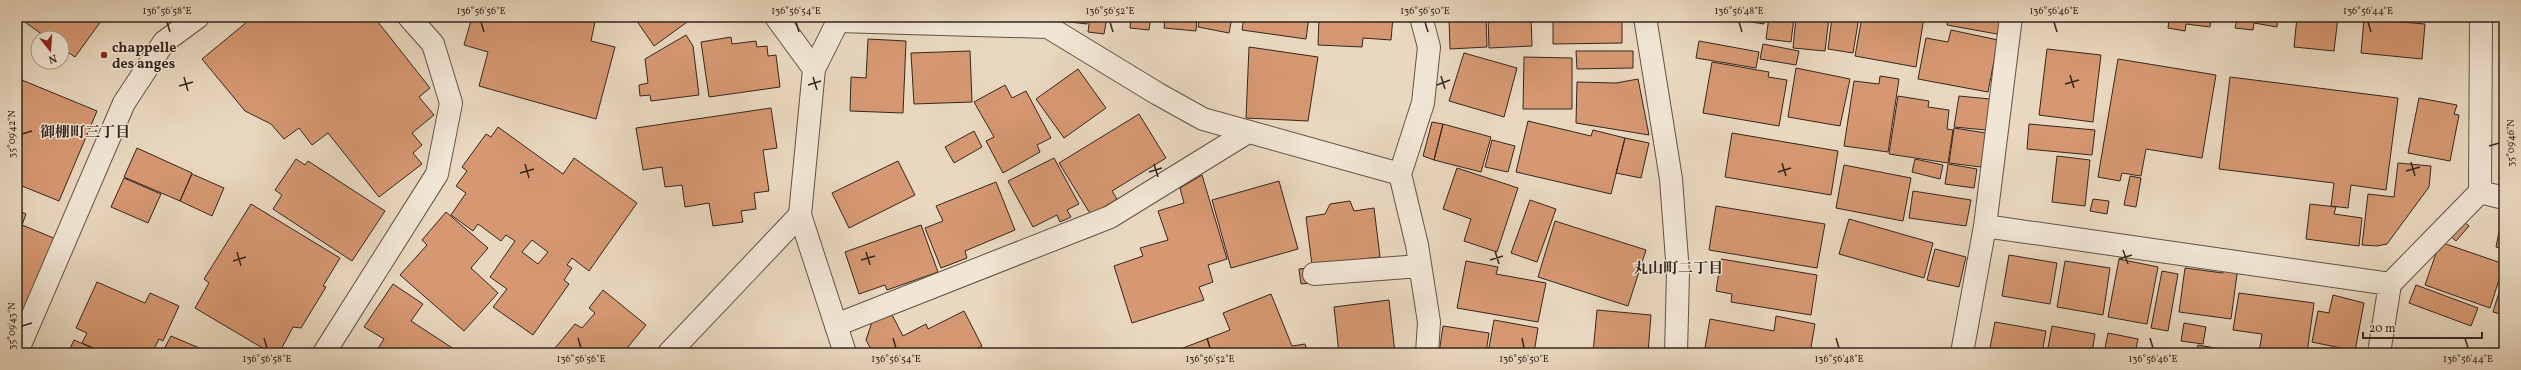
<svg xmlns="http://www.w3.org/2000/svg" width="2521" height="370" font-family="Vollkorn,'Noto Serif JP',serif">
<rect width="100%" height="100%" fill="#e9d8bf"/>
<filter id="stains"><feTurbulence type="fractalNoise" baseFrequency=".005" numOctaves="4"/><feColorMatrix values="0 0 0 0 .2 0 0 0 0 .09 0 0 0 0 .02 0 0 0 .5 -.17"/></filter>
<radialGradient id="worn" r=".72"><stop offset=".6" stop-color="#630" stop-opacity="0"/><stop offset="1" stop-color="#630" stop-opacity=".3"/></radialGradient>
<path fill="#d69872" stroke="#35261e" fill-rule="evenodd" d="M18,17H104L75,57L62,48V38H47Z
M253,17H374L430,88L419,97L434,115L412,133L422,145L413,153L422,164L379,197L328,133L312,145L299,128L284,139L271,124L245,111L202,59Z
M472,17H596L591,41L615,47L596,119L479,86L488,52L464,45Z
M634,17H694L654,46Z
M1061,17H1088L1087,24L1061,21Z
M1090,17H1107L1104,34L1088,32Z
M1131,17H1151L1149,30L1130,28Z
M1165,17H1197L1196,31L1164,28Z
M1200,17H1232L1229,33L1198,27Z
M1244,17H1309L1306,39L1242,30Z
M1319,17H1393L1391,40L1363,38L1362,47L1318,45Z
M1449,17H1486L1487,47L1450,49Z
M1488,17H1531L1532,46L1489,48Z
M1553,17H1622V43L1553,44Z
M1680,17H1696L1695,20Z
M1718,17H1765L1764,24Z
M1769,17H1794L1791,42L1766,39Z
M1796,17H1829L1825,51L1793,48Z
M1832,17H1859L1853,53L1828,49Z
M1862,17H1924L1916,67L1855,56Z
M1948,17H2006L2008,36L1947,25Z
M2146,17H2211L2210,27L2186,24L2185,31L2168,28L2169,20Z
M2213,17H2278L2277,27L2254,23L2253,30L2235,28L2237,20Z
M2297,17H2338L2334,51L2294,47Z
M2364,19L2425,24L2422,59L2361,53Z
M1951,30L1998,40L1988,92L1918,79L1926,38L1948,42Z
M686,35L693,46L699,95L651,101L650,95L640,96L639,85L648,83L645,59Z
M731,37L732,44L756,41L757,47L767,46L768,56L776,55L780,87L709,97L701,42Z
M868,39L906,41L903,113L850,111L851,77L866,78Z
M1699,41L1759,52L1756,68L1696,58Z
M1763,44L1799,51L1796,65L1760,59Z
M1249,47L1318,57L1308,121L1246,118Z
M2047,49L2101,55L2093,122L2039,115Z
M970,51L972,102L914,104L911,53Z
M1576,51H1633V68L1577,69Z
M1464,53L1517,68L1504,117L1449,101Z
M1524,57L1572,58V109H1523Z
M2118,59L2216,75L2202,158L2146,149L2141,176L2122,173L2120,181L2098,177Z
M1712,62L1769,72L1768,77L1787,80L1779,126L1703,113Z
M1796,68L1850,79L1840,126L1788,117Z
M1078,69L1106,108L1064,138L1036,99Z
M1880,76L1899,79L1888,152L1844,146L1854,81L1879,84Z
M2230,77L2398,98L2386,190L2351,185L2348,208L2331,206L2334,183L2219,169Z
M17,78L97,111L59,201L17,184Z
M1638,79L1649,135L1576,123L1577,82L1616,83Z
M1005,85L1012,98L1026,91L1051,138L1037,145L1040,152L1003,173L986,141L994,137L974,102Z
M1898,96L1929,101L1928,107L1949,110L1947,129L1953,130L1948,163L1889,154Z
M1959,96L1990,99L1986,130L1954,127Z
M2419,98L2457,105L2454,114L2459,115L2450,161L2408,153Z
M771,108L777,148L763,150L769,191L754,193L756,209L741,211L743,222L713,226L709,203L685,207L682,185L665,187L662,167L643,170L636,128Z
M1139,114L1166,158L1112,191L1117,199L1091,215L1059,163Z
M1528,121L1591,136L1593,130L1625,138L1611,194L1516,172Z
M1432,122L1443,124L1434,160L1423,156Z
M1443,124L1491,137L1481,172L1434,160Z
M2029,124L2095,130L2092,155L2027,149Z
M498,127L563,174L574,158L637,203L589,271L572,258L567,265L572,268L564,280L569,284L533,335L493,307L507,289L490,277L515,241L506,235L501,241L478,224L473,231L451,215L466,193L456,186L467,171L462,167L486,134L491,137ZM532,240L548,252L538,264L522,252Z
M1954,128L1986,133L1981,167L1949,163Z
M974,131L982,147L954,163L945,147Z
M1732,133L1838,151L1831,195L1725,177Z
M1625,138L1649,143L1641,178L1616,173Z
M2504,139V161L2500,160Z
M1492,140L1515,146L1508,172L1485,167Z
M137,148L192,173L180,201L124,177Z
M2057,156L2090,160L2085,206L2052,202Z
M1054,158L1079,204L1067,210L1071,217L1060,222L1057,215L1033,227L1008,181Z
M296,159L305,165L308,161L385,211L352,261L273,209L282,195L275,190Z
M1915,159L1943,165L1940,179L1912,172Z
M898,161L915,195L849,228L832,193Z
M2398,163L2431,166L2429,187L2387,244L2377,246L2362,245L2368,194L2394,197Z
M1948,164L1977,169L1974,188L1945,184Z
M1844,165L1911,178L1903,221L1836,208Z
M1457,168L1518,188L1497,252L1464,241L1471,219L1443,209Z
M192,174L224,188L212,216L180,201Z
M1202,175L1227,259L1208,265L1213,282L1199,287L1204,300L1132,323L1114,266L1143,256L1140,248L1168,240L1158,211L1184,203L1180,188Z
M2130,176L2141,178L2136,207L2124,205Z
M124,178L161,194L148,223L111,207Z
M1279,181L1298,249L1231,268L1212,200Z
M996,182L1015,230L965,251L967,258L941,268L925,228L943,221L936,206Z
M1913,191L1971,200L1966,226L1909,218Z
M2093,199L2109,201L2107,214L2090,211Z
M1530,200L1556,209L1537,262L1511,253Z
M1350,201L1354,211L1374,208L1380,257L1312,265L1306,217L1325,214L1330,204Z
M251,204L340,258L323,286L326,287L301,328L293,327L279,353H271L195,308L209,283L204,279Z
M2310,204L2336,207L2334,214L2362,218L2359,246L2306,239Z
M1716,206L1825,224L1817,268L1709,250Z
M17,210L26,214L22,225L56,239L25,311L17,307Z
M446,212L488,248L471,268L498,293L464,331L400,275L427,245L422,240Z
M2459,218L2469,226L2456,241L2447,233Z
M1849,219L1933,243L1924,278L1839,254Z
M1555,221L1646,250L1628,306L1538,277Z
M2501,222L2504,223V249L2496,247Z
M921,225L938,272L887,290L885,285L859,294L845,252Z
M2440,242L2504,264L2490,308L2425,285Z
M1935,249L1966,257L1959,287L1927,280Z
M2009,255L2057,263L2050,304L2002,296Z
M1721,259L1817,275L1811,315L1731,302L1732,294L1716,291Z
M2119,259L2158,267L2147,324L2108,317Z
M1466,261L1498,267L1496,274L1546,283L1538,322L1457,308Z
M2065,261L2110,268L2103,315L2057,307Z
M2224,265L2238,267L2231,319L2179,312L2185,268L2223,273Z
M1309,268L1311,283L1301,284L1299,269Z
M2162,271L2178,274L2168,331L2151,328Z
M97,282L145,303L150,293L179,306L163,341L159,339L152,353H105L82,343L87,333L76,328Z
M2502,283L2504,284V315L2493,312Z
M393,284L423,304L411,321L460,353H375L384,339L364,327Z
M2416,285L2478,308L2471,326L2409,303Z
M603,290L646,325L623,353H551L575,324L582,328L595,313L589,308Z
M2239,293L2314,303L2307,353H2259L2262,334L2233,330Z
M1271,294L1292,346L1305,344L1308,353H1170L1230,330L1223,313Z
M2333,295L2364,303L2355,351L2312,342L2318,311L2329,313Z
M1389,300L1395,353H1339L1334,307Z
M1597,310L1651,315L1648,353H1593Z
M890,311L903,336L926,324L928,329L964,311L982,346L968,353H873L866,340L873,319Z
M1776,316L1815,324L1810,353H1730L1705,348L1710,319L1774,331Z
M1494,320L1538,328L1534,353H1488Z
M1995,322L2046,331L2042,353H1989Z
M2184,323L2206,327L2203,344L2181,341Z
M1443,326L1489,333L1486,353H1439Z
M2052,326L2095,334L2092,353H2047Z
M2108,333L2138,339L2135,353H2104Z
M171,336L211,353H162Z
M74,340L104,353H68Z
M2198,345L2221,349L2220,353H2196Z
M2140,348L2157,352V353H2139Z
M2178,350L2195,353H2178Z"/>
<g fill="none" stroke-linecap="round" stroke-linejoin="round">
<g stroke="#625246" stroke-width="24">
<path id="minor" d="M1421,17L1429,47L1423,103L1400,174L1417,245L1429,322L1427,353
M1645,17L1671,179L1678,273L1676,353
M838,21L1048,27L1158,94L1203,119L1400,174
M814,69L840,17
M2480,192L2504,198
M1985,226L2390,284
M1314,274L1420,266
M836,325L1110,217L1248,132
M17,352L124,103L164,42L198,17
M324,353L437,174L451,103L433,44L409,17
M669,353L800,215
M1962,353L1985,226L2011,17
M2379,353L2390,284L2480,192L2481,17"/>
</g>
<g stroke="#625246" stroke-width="24">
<path id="tertiary" d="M776,17L814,69L800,215L845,353"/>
</g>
<use href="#minor" stroke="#f1e6d5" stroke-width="22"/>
<use href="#tertiary" stroke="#f1e6d5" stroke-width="22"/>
</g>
<path fill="none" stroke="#35261e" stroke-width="1.5" d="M167,22L170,32M481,22L484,32M796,22L799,32M1110,22L1113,32M1425,22L1428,32M1739,22L1742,32M2054,22L2057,32M2368,22L2371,32M2070,75L2074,88M1441,76L1445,89M184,77L188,91M813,77L817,90M2065,84L2079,80M808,85L821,81M1437,85L1450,80M179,86L193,82M22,134L32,131M2489,146L2499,143M2411,162L2415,176M1782,163L1786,176M525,164L529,178M1154,164L1158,177M2406,171L2420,167M1149,172L1162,168M1778,172L1791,168M520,173L534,169M2123,250L2128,264M1495,251L1499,264M237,252L241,266M866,252L870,265M2119,259L2132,255M861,260L875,256M1490,260L1503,256M233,261L246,257M22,326L32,323M264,338L267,348M578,338L581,348M893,338L896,348M1207,338L1210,348M1522,338L1524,348M1836,338L1839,348M2150,338L2153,348M2465,338L2468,348"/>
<circle fill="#8f2418" stroke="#f1e6d5" stroke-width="1.5" cx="104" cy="55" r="4"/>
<g text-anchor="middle" stroke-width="3" stroke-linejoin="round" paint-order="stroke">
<g font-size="14" font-weight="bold" fill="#35261e" stroke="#f1e6d5" text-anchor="start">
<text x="112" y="52">chappelle<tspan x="112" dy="16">des anges</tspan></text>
</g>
<g font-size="15" font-weight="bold" fill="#35261e" stroke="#f1e6d5">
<text x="85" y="137">御棚町三丁目</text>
<text x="1678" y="273">丸山町二丁目</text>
</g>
</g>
<rect width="2521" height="370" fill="none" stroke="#e9d8bf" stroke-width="44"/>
<g transform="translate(50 50) rotate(163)"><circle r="19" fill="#f1e6d5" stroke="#a6998c"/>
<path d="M0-3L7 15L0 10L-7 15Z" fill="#8f2418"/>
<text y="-6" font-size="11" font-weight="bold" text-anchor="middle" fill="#35261e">N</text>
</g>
<path d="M2363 332v6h119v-6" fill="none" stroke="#35261e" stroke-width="2"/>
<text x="2369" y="332" font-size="12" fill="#35261e" stroke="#f1e6d5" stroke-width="3" paint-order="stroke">20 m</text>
<rect x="22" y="22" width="2477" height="326" fill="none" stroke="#35261e" stroke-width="1.5"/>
<g font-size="10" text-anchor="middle" fill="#35261e">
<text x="167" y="14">136°56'58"E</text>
<text x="481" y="14">136°56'56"E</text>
<text x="796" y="14">136°56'54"E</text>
<text x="1110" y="14">136°56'52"E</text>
<text x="1425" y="14">136°56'50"E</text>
<text x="1739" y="14">136°56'48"E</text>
<text x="2054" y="14">136°56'46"E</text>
<text x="2368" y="14">136°56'44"E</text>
<text transform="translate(11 134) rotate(-90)" y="4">35°09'42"N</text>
<text transform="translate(2510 143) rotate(-90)" y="4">35°09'46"N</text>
<text transform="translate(11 326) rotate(-90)" y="4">35°09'43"N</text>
<text x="267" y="362">136°56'58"E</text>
<text x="581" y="362">136°56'56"E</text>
<text x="896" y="362">136°56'54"E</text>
<text x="1210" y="362">136°56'52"E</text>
<text x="1524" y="362">136°56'50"E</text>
<text x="1839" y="362">136°56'48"E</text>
<text x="2153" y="362">136°56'46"E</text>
<text x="2468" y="362">136°56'44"E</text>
</g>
<rect width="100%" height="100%" filter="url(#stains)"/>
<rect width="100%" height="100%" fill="url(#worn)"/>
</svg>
